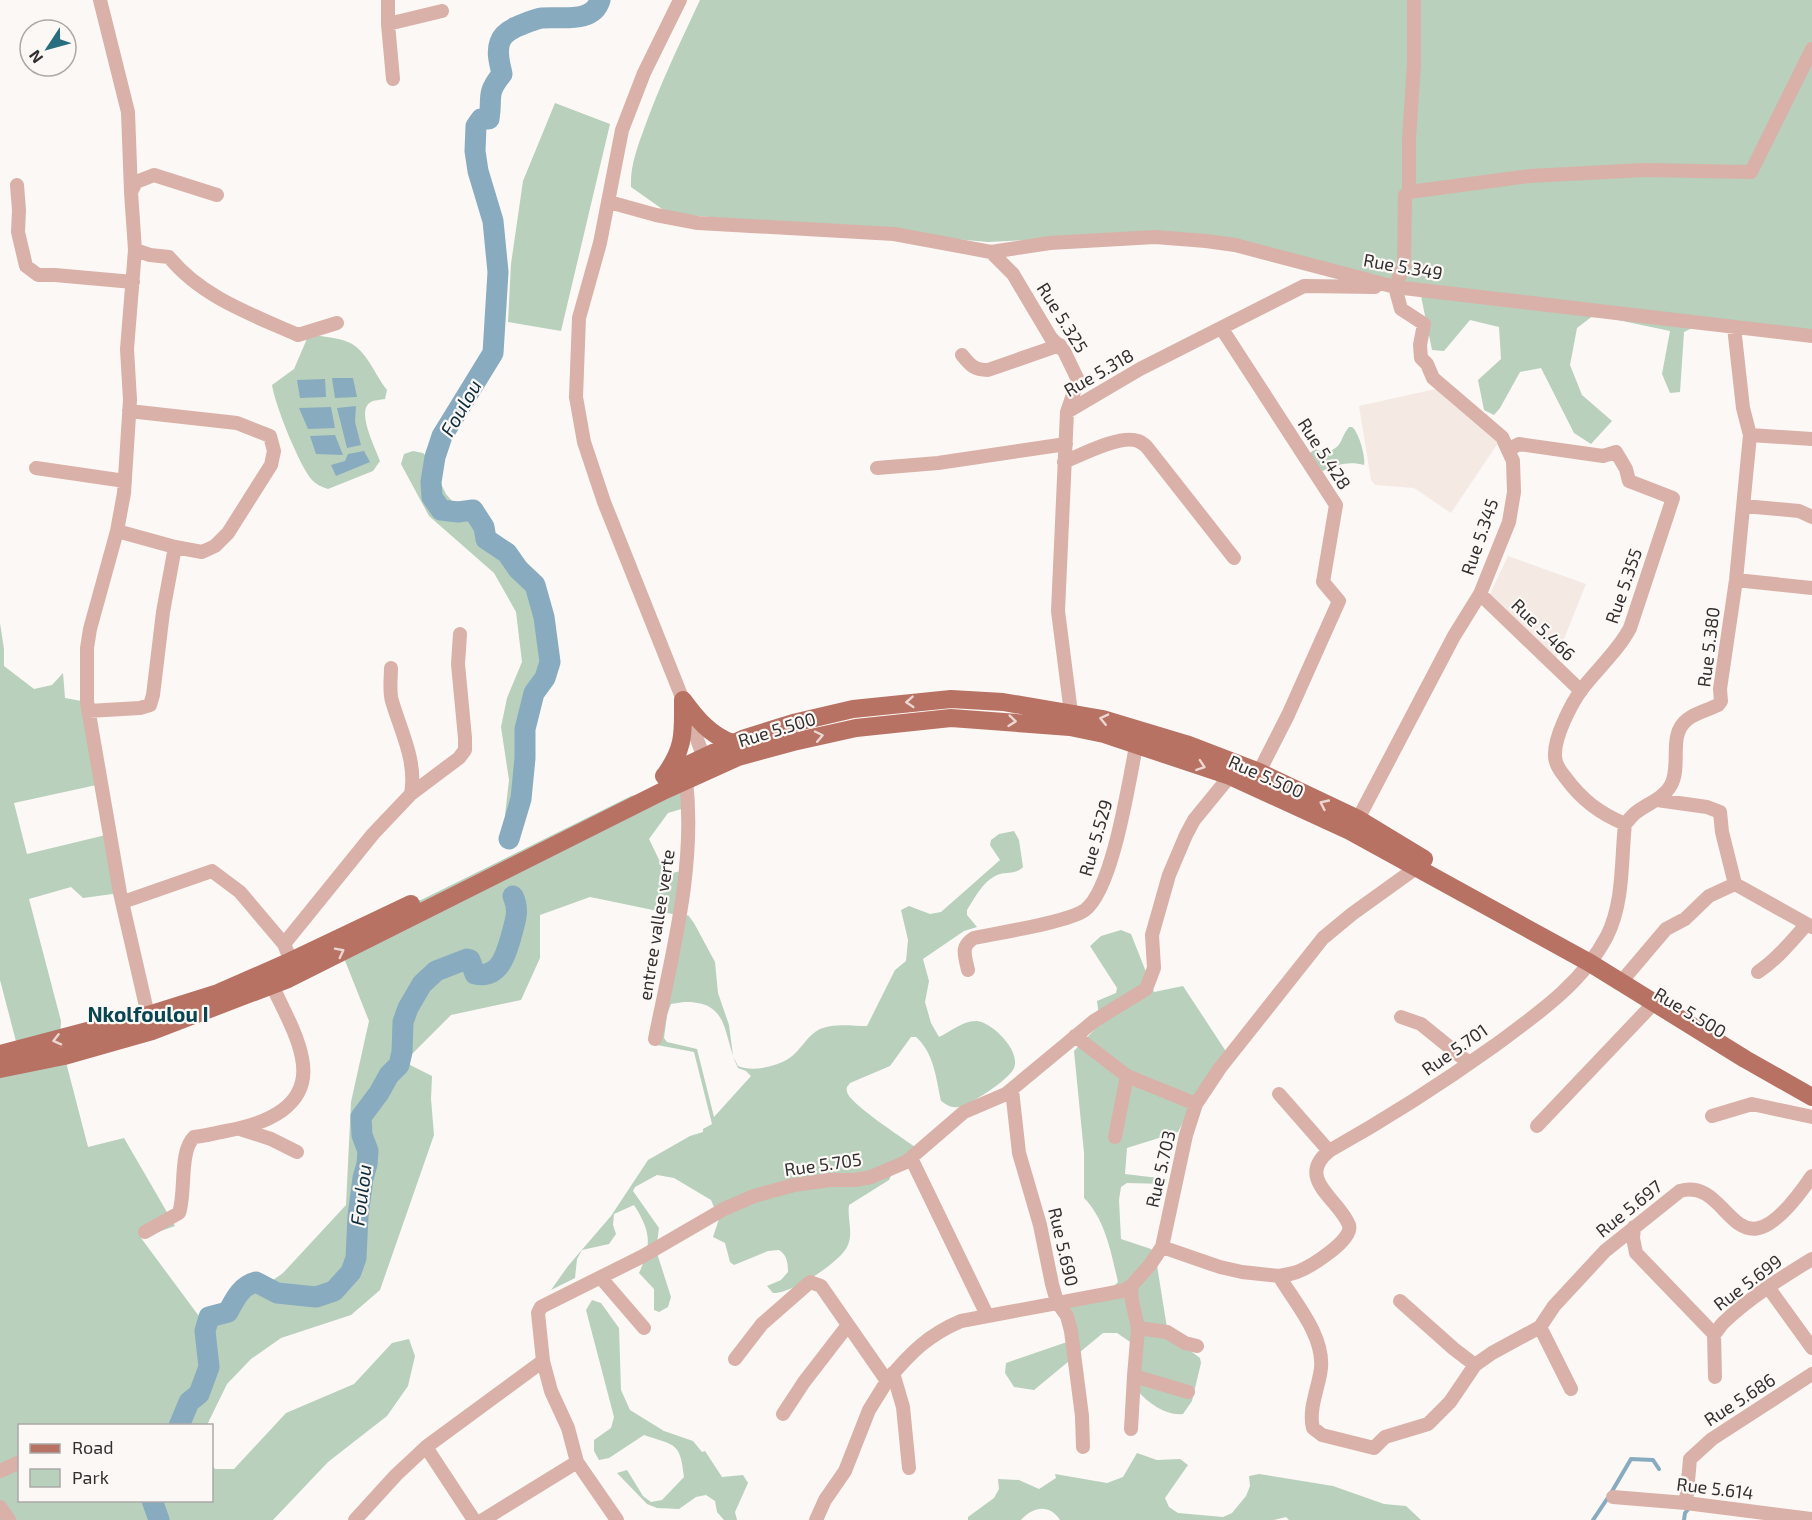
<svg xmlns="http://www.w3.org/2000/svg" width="1812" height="1520" font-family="'Exo 2',sans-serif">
<rect width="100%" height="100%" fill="#fcf8f6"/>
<path fill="#f4e9e3" d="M1444,387L1504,434L1451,513L1414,488L1375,485L1371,480L1359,406Z
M1508,556L1586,584L1556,659L1490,594Z"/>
<path fill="#b8d0bc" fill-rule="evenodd" d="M700,0H1812V331L1692,328L1684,332L1680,392L1670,393L1662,374L1670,331L1594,315L1577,328L1570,365L1582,395L1612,421L1591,444L1574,433L1541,368L1520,372L1500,408L1494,415L1484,410L1478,380L1501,359L1499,327L1470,320L1444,351L1432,350L1421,296L1414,287L1149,234L988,242L677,214L665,211L631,187C630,167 637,148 644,129C660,84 680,43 700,0Z
M555,103L610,124L561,331L508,322L511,264L523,181Z
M309,334C321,337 336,337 348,342C366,349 375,375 387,390L385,399C381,400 374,400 371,402C355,410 376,449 380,461L373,471L328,489C322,487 317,485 312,480C299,465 275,405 272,385L294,369Z
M1349,427H1352C1359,432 1366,458 1364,465C1347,460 1333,466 1318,473L1310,453L1315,449L1326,453C1345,445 1338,441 1349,427Z
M413,451L423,453L429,460L446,494L458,508L519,552L535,574L550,608L556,646L544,677L535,724L527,806L524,815L516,820L505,815L509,780L501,727L507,698L522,662L516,612L494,573L429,516L401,464L404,454Z
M0,623L4,649V666L34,689L52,685L63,673L65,698L87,702L101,784L14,803L27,854L110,834L120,893L83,898L71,887L29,899L61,1021L60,1039L88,1147L124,1138L175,1226L141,1238L207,1327L283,1273L346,1205L351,1102L369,1021L336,938L425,898L631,796L663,790L687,779L688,807L668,813L649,839L666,874L688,870L682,916L590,897L540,915V958L521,1000L451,1015L404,1062L432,1076L431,1099L434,1135L380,1290L351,1315L281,1338L251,1359L227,1384L207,1425L20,1426V1500H212V1465L215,1469H234L286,1413L354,1384L392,1343L409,1339L415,1356L408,1386L387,1416L328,1462L273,1520H0V1054L18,1049L0,980Z
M1014,831L1019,840L1023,867C1017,874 1008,872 1000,874C984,879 976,896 967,910V915L977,927L964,931L923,959L929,981L925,1002L931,1023L939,1037C950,1032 964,1020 977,1021C993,1023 1021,1051 1014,1068C1010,1079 969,1106 958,1107C951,1108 947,1105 941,1101C936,1078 934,1053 916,1037H911L890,1066L850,1083C847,1087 846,1087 847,1092C850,1104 903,1138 915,1147L896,1166L889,1180L849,1205C847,1219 854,1234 847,1247C839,1263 791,1294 773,1293L767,1286L781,1280L788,1272C788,1263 787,1255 779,1250L768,1251L734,1265L730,1262L725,1243L713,1237L719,1219L711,1200L674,1178L657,1175L635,1187L633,1191L659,1228L656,1250L671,1297L668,1307L659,1312L654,1310V1289L639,1273C652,1244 651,1232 634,1205L614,1214L613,1225L616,1234L609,1244L582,1250L577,1259L575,1278L551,1290L568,1266L611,1216L648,1160L690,1136L703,1132V1129L712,1124L694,1052L657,1045L682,919L688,915L694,923L715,962L718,993L729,1025L733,1056L738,1066C752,1072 775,1067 788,1059C800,1052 807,1035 820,1029C834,1023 852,1026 867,1026L895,970L906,961L908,940L901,910L909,906L930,914L941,912L1000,860L990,845L991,840L999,834ZM684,1002C731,1001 722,1035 738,1068L746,1071L751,1076L714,1117L697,1049L667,1042L664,1038L667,1015L671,1004Z
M1121,930L1131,934L1154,992L1183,986L1227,1053L1206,1079L1178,1132L1127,1148L1125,1174L1167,1179L1166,1184L1127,1183L1121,1187L1119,1200L1121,1239L1151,1249L1155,1253L1168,1334L1200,1358L1201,1363L1192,1401L1183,1414C1166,1416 1148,1403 1137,1390L1136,1346L1117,1333H1103L1034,1390L1014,1387L1005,1373L1006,1363L1067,1342L1064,1308L1114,1286L1118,1282C1111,1252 1105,1219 1084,1198V1153L1074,1051L1100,1024L1097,1001L1116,993L1117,988L1090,946L1101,936Z
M592,1300L601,1303L619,1328L621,1390L630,1410L664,1431L693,1441L702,1452L705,1451L722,1477L743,1475L748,1483L735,1512L737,1520H724L717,1512L715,1501L706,1495L696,1497L679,1509L657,1508L647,1504L617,1473L627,1470L643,1496L651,1502L662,1500L684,1477C680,1442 676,1446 644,1435L609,1458L599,1460L594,1451V1440L611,1428L614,1417L586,1310Z
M1137,1453L1157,1460L1180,1459L1188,1465L1165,1498L1169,1507L1178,1513L1223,1517L1232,1513L1246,1496L1250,1486L1249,1476L1259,1474L1333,1486L1384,1504L1406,1506L1421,1520H1289L1286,1517L1274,1520H1060C1050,1504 1033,1506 1021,1520H968V1517L994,1498L999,1489L998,1479L1019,1480L1039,1489L1056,1478L1055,1474L1107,1483L1123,1477Z"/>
<path fill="#88abbf" d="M332,378H353L357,397L335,398Z
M325,379L326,397L300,398L297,380Z
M356,406L355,422L361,445L347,448L337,408Z
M331,407L335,428L308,429L299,408Z
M335,435L343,455L316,454L310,436Z
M364,451L370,462L336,476L331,465L345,461L348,454Z"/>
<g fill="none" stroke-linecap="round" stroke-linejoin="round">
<path stroke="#88abbf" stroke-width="4" d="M1593,1520L1611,1493L1631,1459L1653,1460L1659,1469
M1684,1520L1685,1513L1690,1507"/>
<path stroke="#88abbf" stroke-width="21" d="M509,839L521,799L525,758V729L534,693L545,678L550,662L544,617L535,585L518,569L507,553L486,539L484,527L473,510L458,512L441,510L432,497L431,482L435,457L442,436L493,353L498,272L493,221L478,171L475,151L476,126L481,119H489C493,97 485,95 502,74C500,64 496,53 500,42C502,35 510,30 516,27C524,24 534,19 542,18C561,16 593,24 600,0
M179,1426L189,1402L199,1394L209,1367L205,1331L209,1317L228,1312C235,1299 241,1286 256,1282L277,1293L316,1297L334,1291L351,1272L356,1258L358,1216L363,1178L367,1164L368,1151L362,1135L361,1117L379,1093L389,1075L399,1065L402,1052L403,1022L408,1008L422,984L436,971L467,959L470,960L475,974C500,979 506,954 511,937C515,921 520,911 513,896
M152,1500L159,1520"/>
<path stroke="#d9b1a8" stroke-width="14" d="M100,0L128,112L131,192
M388,0V24L393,79
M680,0L644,73L622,130L600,243L579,318L576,397L584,442L604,502L683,700L706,764
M388,24L442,11
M17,185L19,210L18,232L26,266L38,275H55L133,282
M1409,192L1530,176L1644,170L1751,172L1812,49
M609,202L656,215L698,223L894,234L991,252L1050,243L1155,237L1206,241L1235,245L1395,287L1812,336
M135,250L150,255L169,257C201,297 253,315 298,335L337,323
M991,252L1013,274L1051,338L1064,351L1078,380L1067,412L1058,611L1071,713L1070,723
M1395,287L1404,265L1405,195L1409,192V139L1414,64V0
M1222,329L1336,505L1323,582L1339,601L1288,715L1259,772
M962,355C970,365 974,370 988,370L1060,345
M1067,412L1140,369L1304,286L1375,287
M1750,435L1812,439
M1508,450L1519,444L1603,456L1616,452L1626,469L1629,481L1673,498L1630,628C1618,651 1598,668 1582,689C1571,704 1554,737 1555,756C1555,764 1560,771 1565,777C1582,800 1599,813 1625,824
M1064,462C1081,455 1121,434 1138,441C1141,442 1143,444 1146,446L1234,558
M36,468L125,481
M877,468L938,463L1066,444
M1744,506L1799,511L1812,517
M117,531L175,547L202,552L215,546L228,533L271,465L274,451L270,436L237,423L129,411
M1736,580L1812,588
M1480,594L1581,691
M391,668C391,678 389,691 392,701C401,732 417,761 411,794
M88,711L140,708L150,705L153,695L163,612L175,547
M1358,819L1454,636L1480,594L1509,522L1514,492L1513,461L1502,437L1433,378L1427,364L1421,358L1420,345L1424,324L1401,309L1395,287
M1735,884L1812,927
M123,902L212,871L240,892L284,944
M291,961L284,944L373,834L411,794L459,758L465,750V738L458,664L460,634
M968,970C965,956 960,946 974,938C998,933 1069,922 1085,910C1114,888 1130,774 1138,736
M1758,972C1776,960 1792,941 1806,925
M1627,975L1666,929L1685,919L1709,896L1735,884L1722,832L1720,812L1707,807L1657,800
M148,1015L120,893L87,702V648L90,629L117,531L124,493L130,400L127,349L135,250L131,192L136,182L154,175L217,195
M1401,1017L1421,1024L1469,1063
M1075,1036L1127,1076L1196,1104
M655,1039C672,954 696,867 686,780
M1012,1090L1019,1153L1040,1225L1052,1284L1057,1302L1067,1316L1071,1331L1082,1416L1083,1447
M1712,1116L1752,1104L1812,1117
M1537,1126L1654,1003
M240,1129L271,1139L297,1152
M1115,1137L1127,1076
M1329,1151C1386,1119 1441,1084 1494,1046C1536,1015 1582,984 1607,936C1624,902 1621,861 1625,824C1629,820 1633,814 1638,811C1649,803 1664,798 1671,785C1682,765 1667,734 1688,719C1696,713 1708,710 1718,705L1721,701L1720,689L1736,580L1750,435L1743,408L1734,327
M911,1158L987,1315
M1634,1227L1633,1238L1636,1253L1714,1334
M145,1232L179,1213C186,1193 179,1151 194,1137C205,1136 215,1133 226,1131C265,1124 312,1107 302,1058C298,1035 282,1007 272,985
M1162,1247L1220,1267L1242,1272L1279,1276C1295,1303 1324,1335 1321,1368C1319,1387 1308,1409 1313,1428L1322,1435L1374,1448L1385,1437L1428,1424L1450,1402L1475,1365L1492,1353L1540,1327L1554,1306L1605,1251L1680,1191C1734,1175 1732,1294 1812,1176
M1279,1276C1285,1275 1291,1274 1297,1272C1310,1267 1354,1240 1349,1225C1339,1199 1295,1179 1329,1151L1279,1094
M601,1278L644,1328
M1131,1286L1132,1301L1138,1328L1134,1376L1188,1392
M1768,1287L1812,1348
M1400,1301L1454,1349L1475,1365
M1540,1327L1571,1389
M1138,1328L1167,1332L1185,1343L1197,1346
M735,1359L762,1324L810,1282L821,1286L887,1381C910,1353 928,1335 961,1321L1122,1291L1131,1286L1150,1265L1162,1247L1186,1135L1196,1104L1220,1068L1323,938L1352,914L1416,868
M893,1373L903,1407L909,1468
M1715,1377L1714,1334C1718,1331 1719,1327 1723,1323C1749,1298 1781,1278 1812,1259
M783,1414L804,1382L848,1325
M1131,1429L1134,1376
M426,1447L474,1520
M0,1471L20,1462
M1613,1497L1686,1503L1812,1519
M1686,1503L1690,1459L1712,1439L1812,1374
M0,1507L9,1520
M355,1520L396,1475L426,1447L543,1361
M483,1520L577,1462
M617,1520L577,1462L568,1428L551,1391L543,1361L538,1313L541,1307L643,1256L724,1209L754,1196L794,1185L830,1180H855L871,1177L906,1162L964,1112L1006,1094L1094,1021L1146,989L1154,968L1152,935L1169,875L1186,835L1194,820L1230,776
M816,1520L825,1500L845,1471L869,1410L887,1381"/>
<path stroke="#b87263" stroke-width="18" d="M683,700C697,719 710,735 732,743
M665,775C685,747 683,733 683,700
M664,776L745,738L793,723L853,709L951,699L1003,702L1103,719L1186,744L1259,772L1358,819L1424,859
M0,1054L148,1015L218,993L291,961L411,904
M0,1069L64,1056L152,1031L288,979L665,790L738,757L793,742L856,728L951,718L1070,727L1104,734L1230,776L1350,831L1590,963L1745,1059L1812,1097"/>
</g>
<defs><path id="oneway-chevron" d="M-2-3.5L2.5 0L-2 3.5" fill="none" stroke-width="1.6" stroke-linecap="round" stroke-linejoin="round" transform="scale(1.5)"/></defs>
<g stroke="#ebd6d1">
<use href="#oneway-chevron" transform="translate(910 702) rotate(176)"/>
<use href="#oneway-chevron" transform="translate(1104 719) rotate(-167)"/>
<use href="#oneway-chevron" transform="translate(1012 721) rotate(6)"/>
<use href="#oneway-chevron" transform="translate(819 736) rotate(-12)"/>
<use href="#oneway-chevron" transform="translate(1201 766) rotate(19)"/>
<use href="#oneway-chevron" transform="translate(1324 804) rotate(-155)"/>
<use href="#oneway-chevron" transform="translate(340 952) rotate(-27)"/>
<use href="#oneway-chevron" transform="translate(57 1040) rotate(166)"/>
</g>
<g text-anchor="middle" stroke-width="4.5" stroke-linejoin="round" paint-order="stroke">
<g font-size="18" fill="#323030" stroke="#fcf8f6">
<text transform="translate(1403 267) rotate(10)" y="6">Rue 5.349</text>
<text transform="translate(1062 318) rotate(58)" y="6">Rue 5.325</text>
<text transform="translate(1099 373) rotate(-30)" y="6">Rue 5.318</text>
<text transform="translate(1324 454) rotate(57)" y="6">Rue 5.428</text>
<text transform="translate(1480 537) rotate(-71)" y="6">Rue 5.345</text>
<text transform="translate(1624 586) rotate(-71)" y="6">Rue 5.355</text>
<text transform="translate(1543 630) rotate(44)" y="6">Rue 5.466</text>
<text transform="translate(1709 647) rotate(-83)" y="6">Rue 5.380</text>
<text transform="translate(777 730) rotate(-17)" y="6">Rue 5.500</text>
<text transform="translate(1266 777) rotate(24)" y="6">Rue 5.500</text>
<text transform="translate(1096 838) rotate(-74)" y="6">Rue 5.529</text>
<text transform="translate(657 925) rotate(-81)" y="6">entree vallee verte</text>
<text transform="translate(1690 1013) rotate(31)" y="6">Rue 5.500</text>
<text transform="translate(1455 1050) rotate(-35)" y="6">Rue 5.701</text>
<text transform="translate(823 1165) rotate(-8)" y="6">Rue 5.705</text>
<text transform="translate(1161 1169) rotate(-77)" y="6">Rue 5.703</text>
<text transform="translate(1629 1209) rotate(-39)" y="6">Rue 5.697</text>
<text transform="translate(1063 1247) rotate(77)" y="6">Rue 5.690</text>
<text transform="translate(1748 1283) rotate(-37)" y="6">Rue 5.699</text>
<text transform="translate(1740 1400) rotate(-33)" y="6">Rue 5.686</text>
<text transform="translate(1715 1489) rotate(7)" y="6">Rue 5.614</text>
</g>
<g font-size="20" font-style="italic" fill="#0d2d3d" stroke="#fcf8f6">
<text transform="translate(461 408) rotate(-60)" y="7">Foulou</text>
<text transform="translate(361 1195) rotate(-83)" y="7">Foulou</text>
</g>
<g font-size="21" font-weight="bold" fill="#084551" stroke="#fcf8f6">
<text x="148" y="1022">Nkolfoulou I</text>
</g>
</g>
<rect x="18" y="1424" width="195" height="78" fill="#fcf8f6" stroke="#aba8a7" stroke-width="1.5"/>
<rect x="30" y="1444" width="30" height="9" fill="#b87263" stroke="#aba8a7" stroke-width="1.5"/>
<text x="72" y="1454" font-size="18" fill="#323030">Road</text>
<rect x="30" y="1469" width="30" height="18" fill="#b8d0bc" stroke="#aba8a7" stroke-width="1.5"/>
<text x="72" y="1484" font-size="18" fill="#323030">Park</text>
<g transform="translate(48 48) rotate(234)"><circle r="28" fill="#fcf8f6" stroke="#aba8a7" stroke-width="1.5"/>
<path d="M0-4.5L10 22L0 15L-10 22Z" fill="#296e7e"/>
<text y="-9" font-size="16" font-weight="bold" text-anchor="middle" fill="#323030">N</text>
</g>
</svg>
